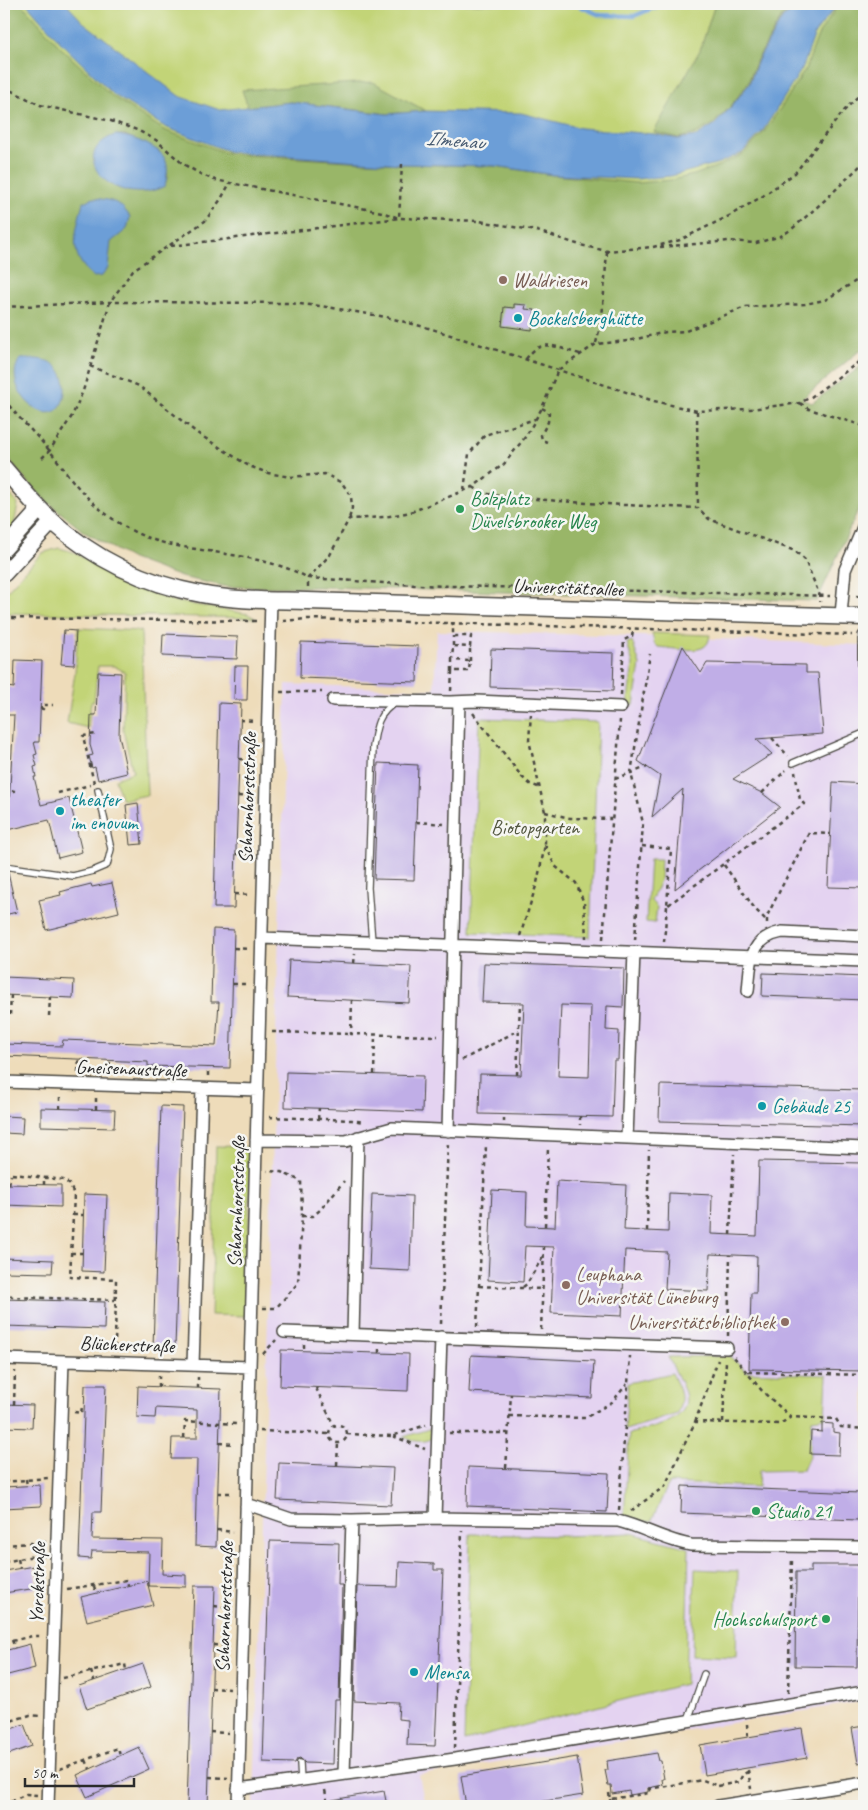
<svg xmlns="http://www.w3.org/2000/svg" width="868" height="1810" font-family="Caveat,sans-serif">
<rect width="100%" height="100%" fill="#f6f6f2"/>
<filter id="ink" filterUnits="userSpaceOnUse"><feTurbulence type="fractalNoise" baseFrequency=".02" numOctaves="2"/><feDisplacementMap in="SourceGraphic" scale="10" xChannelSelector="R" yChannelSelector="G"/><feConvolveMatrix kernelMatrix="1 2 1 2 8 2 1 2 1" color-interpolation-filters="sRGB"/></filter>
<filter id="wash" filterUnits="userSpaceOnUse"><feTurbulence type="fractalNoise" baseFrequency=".0096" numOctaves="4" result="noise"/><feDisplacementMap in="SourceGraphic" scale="20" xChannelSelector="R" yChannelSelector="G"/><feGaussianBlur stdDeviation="1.12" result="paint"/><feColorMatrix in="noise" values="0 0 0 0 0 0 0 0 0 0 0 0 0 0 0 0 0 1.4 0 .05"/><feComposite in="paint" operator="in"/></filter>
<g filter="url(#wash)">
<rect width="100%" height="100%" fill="#eedcba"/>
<path fill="#e4d3f1" d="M437,631L642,636L864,645V1701L419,1775L425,1806H254L286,684L434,690Z"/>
<path fill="#c2d477" stroke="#768051" d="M4,4H864L766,190L193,168Z
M4,487L18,504L13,531L4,540Z
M59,548L73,552L124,581L173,601L248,614L255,618L4,613V594L42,553Z
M78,628L141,631L147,795L122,800L115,779L133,772L123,730L125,672L114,666H98L94,701L91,702L88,728L67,723L75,673Z
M652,633L710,635C709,639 709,643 705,646C698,653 669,648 658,647L654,643Z
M632,641L640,665L634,705H627L633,664L627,643Z
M479,718L598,722L590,937L471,932Z
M650,859H661L660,881L651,901L657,907L655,923L646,922Z
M216,1146L251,1147L246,1316L211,1315Z
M729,1356L748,1372L827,1375L825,1417L812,1419L810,1454L803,1470L759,1471L758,1487L669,1483L651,1522L624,1519L629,1434C648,1428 693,1423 685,1393C681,1381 674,1369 668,1357Z
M672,1373C680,1391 685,1395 677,1414L625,1430L628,1383Z
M429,1429L434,1432L433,1438C423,1444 413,1441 403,1437Z
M631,1533L689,1548L685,1684L464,1741L470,1534L566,1536Z
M695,1569L738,1571L736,1657L692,1655Z"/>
<path fill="#99b668" stroke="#62704a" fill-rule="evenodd" d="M4,4H22L59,46L112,96L164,130L229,154L402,164L495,166L553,175L637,183L671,180L694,175L721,165L743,154L763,133L784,103L806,68L818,35L839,4H864V347L802,399L812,403L864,364V497L817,601L324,587H228L181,577L132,559L84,532L44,499L16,469L4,451ZM115,135H125L159,151L168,176L164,186C152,192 138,192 125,191Z
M715,4H802L782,16L757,60L748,83L731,106L713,124L695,134L678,138L654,132L700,50Z
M373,82L426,111L387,114L291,102L248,107L242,90Z"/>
<path fill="#6c9ed7" stroke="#4c6481" d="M27,4H66L83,22L179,96L220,110L291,102L387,114L426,111L521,113L581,128L654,134L678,139L696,136L714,125L731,107L749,84L758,60L783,17L805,4H838L815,33L803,67L782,101L762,132L742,153L719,163L671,176L637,179L553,175L495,166L402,164L230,152L165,127L114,95L61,43Z
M115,135C128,135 159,146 165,159C169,167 167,177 165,186C115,211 63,154 115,135Z
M93,198C111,200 120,201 130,217L127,229L111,242L108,268L102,276L94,277C66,254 76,232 83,202Z
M20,359C29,359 38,358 47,361C64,366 69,388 62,403C48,433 0,387 20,359Z"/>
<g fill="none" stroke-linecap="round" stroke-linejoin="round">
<path stroke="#6c9ed7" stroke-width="4.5" d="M575,4L600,15L634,16L663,4"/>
</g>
<g id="blocks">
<path fill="#c0aee7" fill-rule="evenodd" d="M514,304L526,305L525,309L535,310L532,330L502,326L504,307L514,308Z
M64,630L76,631L74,665L61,664Z
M163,634L238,637L237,659L162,656Z
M301,642L418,646L417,682L300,678Z
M683,646L701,673L707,663L806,665V673H818L823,734L756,739L772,754L733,779L762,793L780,807L675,889L683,789L652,817L660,776L638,761Z
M491,649L614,653L613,691L490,687Z
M15,660L42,661L39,742H34L37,754L34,755L37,766L34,767L36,777H34L41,805L69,798L82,852L58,858L49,820L4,831V806L9,805L14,715H7V687L14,688Z
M235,666H248L247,700H234Z
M98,672L121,673L119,735L127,773L98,780L95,767L92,768L89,756L93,755L90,745L91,715H96Z
M219,703L241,704L234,908H214Z
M378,763L418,765L414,880L374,879Z
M833,782L864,784V888L828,887Z
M138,803L142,844L130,845L126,805Z
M8,873L17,912L4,915V874Z
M112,883L119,912L46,930L39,900L61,895L60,892L75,888L91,884L92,887Z
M213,929L234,930L230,1068L148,1066V1062L4,1056V1044L62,1046L63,1040L216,1046L219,1002H211Z
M289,960L411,966L409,1003L287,997Z
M484,963L624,968L623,1007L607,1006L606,1030L619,1031L618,1060H614L612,1117L479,1114L480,1074L521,1075L524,1003L482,1002ZM561,1005L591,1006L589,1077L558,1076Z
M763,973L864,977V1000L762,996Z
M4,977L74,980L73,998L4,995Z
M286,1072L423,1076L422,1112L285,1107Z
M660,1085L864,1090V1126L659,1121Z
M161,1106L183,1107L175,1347H153Z
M41,1108L115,1110L114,1128L41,1126Z
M4,1116L23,1117L22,1134L4,1133Z
M759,1161L864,1163V1371L749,1369L751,1293H756L757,1256L710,1254L708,1291L665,1289L667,1252L625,1250L622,1316L551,1313L554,1247L525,1246L523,1282L488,1280L492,1190L527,1192L526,1226L555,1227L557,1181L626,1185L624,1230L668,1232L669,1193L712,1195L711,1234L757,1236Z
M4,1184L61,1185V1207L4,1205Z
M84,1194L107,1195L104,1272L82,1271Z
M372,1194L412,1196L410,1271L369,1269Z
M4,1258L53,1260L52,1273L4,1272Z
M4,1299L105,1302L104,1329L4,1326Z
M281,1350L409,1354L408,1391L280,1386Z
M471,1355L594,1361L592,1398L469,1392Z
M85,1385H106L101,1512H93L92,1539L163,1540L162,1574L186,1575V1587L148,1586L149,1552L92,1551L91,1559L79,1558Z
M138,1386L221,1389L216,1547L195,1546L197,1459H171L172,1438H197V1410L156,1408L155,1418L137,1417Z
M4,1404L33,1405L32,1428L4,1427Z
M822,1423L833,1424V1432L840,1433L839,1455L810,1454L811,1431L822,1432Z
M279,1463L393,1468L391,1505L277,1500Z
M468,1467L609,1473L607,1512L467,1506Z
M40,1485L41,1506L4,1508V1487Z
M682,1486L860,1493L858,1520L681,1513Z
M270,1541L339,1543L338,1585H342L339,1700H335L333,1764L305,1763L300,1758L297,1759L295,1763L263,1762Z
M399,1562L434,1564V1570H443L435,1746L407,1745L408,1720L398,1719L399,1703L354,1701L357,1586L398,1587Z
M811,1565H858L857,1667L795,1666L796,1572H811Z
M34,1566L37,1588L4,1593V1571Z
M147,1581L153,1605L87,1621L81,1597Z
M194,1586H215L208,1806H187Z
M30,1644L35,1668L4,1676V1651Z
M143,1664L151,1687L87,1709L79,1686Z
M24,1724L32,1746L4,1756V1732Z
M864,1726V1762L858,1763L852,1728Z
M802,1728L807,1758L705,1775L700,1745Z
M139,1747L149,1769L87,1797L77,1775Z
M657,1753L659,1761H661L664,1779H662L663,1785L648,1788V1792L630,1795L629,1791L612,1794L611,1785H608L605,1770H608L607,1761Z
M577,1757L583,1795L514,1806H466L461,1776Z
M384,1791L387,1806H332V1800Z"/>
</g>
</g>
<g filter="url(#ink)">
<use href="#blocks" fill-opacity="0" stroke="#484640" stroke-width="1"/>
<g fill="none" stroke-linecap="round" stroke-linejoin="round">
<g stroke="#484640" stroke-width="8">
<path id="service" d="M793,763L864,733
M4,866L73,876L93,871L107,865L111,849L98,790
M372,942L368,888L373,747C376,727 377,714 396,702
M688,1720L704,1674
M300,1763L301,1781"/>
</g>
<g stroke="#484640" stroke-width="14">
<path id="minor" d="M841,615L845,570L864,525
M864,636V667
M333,700L450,702L476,701L621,707
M262,938L864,961
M748,991C751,962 748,939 782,932L864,936
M4,1082L258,1090
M448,1131L459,702
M627,1138L634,952
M256,1140L346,1141L392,1128L864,1148
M284,1332L727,1348
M353,1334L358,1137
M4,1359L250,1367
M193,1365L202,1089
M246,1506H253L291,1519L352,1520L435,1518L618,1521C643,1527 666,1541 691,1545L858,1547
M435,1518L441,1337
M344,1774L352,1520
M238,1789L455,1759L864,1692
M48,1806L63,1361
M238,1806L271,600
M718,1806L864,1783"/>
</g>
<g stroke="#484640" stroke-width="18">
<path id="tertiary" d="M4,549L39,510
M4,574L52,522"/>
</g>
<g stroke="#484640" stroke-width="19">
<path id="secondary" d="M4,468C19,486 34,505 52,521C94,559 146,584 201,594C236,601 272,600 307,601L864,617"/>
</g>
<path stroke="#484640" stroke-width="2.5" stroke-dasharray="4 4" stroke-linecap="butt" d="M4,87L40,105L111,121L137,130L156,140L183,164L202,175L215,180L382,212L399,218L479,221L537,231L580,245L607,251L653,247L680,240L729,216L763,196L795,173L842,113L864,90
M171,246L399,218L402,164
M660,247L729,241L756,243L781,236L792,229L825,200L864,162
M4,307L110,302L289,303L321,306L386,317L432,329L654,401L697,411L750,409L800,403L811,397L864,358
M596,343L602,319L607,251
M526,359C543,335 558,349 580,354
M90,366L139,386L197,433L249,466L268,473L290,477L325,474L342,483L351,496L352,508L349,519
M4,399C17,417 34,432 49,450C57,459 64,470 72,480C97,511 129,535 168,544C210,553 273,557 308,578L415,585L830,596
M800,403L809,409L864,426
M542,408L549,412L548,422L541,435L542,440L547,442
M697,411L698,508
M42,458L50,450L72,416L83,391L110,302L133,270L205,221L221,199L230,183
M473,487C491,499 515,497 536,499C590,504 644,506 698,508L709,519L795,551L805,560L820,596V602
M464,490L469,454L485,435L535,419
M308,587V578L330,555L349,519L384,517L411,512L473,487L504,464L526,436L542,408L558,370L596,344L628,341L666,332L686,331L745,307L805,304L825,300L864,276
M856,596L864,597
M4,618L257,621
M283,621L307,619L852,635
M453,646V636
M470,661V647
M452,671V660
M451,691L452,671H469L470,661L452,660L453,646L470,647L471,636H453V623
M280,692H322
M621,695L624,640L632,636L633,631L628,628
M40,708L43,709V705H53
M473,713L522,777L530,784L538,787
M240,720L256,721
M772,738L788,756
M239,759L255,760
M615,779L647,767
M94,783L83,736L96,734
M4,790L15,791
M58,793L90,785
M762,793L786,770
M238,796L254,797
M545,812L570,818L611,819
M416,822L445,824
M545,845L555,866L576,883L584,903L586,938
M642,846L671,849L667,906L804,804L800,800L795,772
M236,854H252
M724,865L755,909L767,921
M235,894L251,895
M767,923V916L809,833L831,834
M520,936L537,883L545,845V812L529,740L531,714
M603,939L620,720
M635,940L643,823L631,773L650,654
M664,942L667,906
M234,948L250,949
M354,963L355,954
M233,984H249
M352,1000L351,1034L438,1036
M10,1015L11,995
M49,1016L50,997
M272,1032L351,1034
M462,1060L519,1030
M78,1072L79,1059
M109,1074L110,1060
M172,1075V1066
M374,1075L375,1035
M517,1075L520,1003
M208,1076V1067
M60,1109V1095
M96,1110V1096
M580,1116V1125
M269,1117L352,1120L363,1122
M318,1119L319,1108
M504,1122V1114
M4,1173L64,1180L70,1185L74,1195L70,1277L116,1279L115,1350
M9,1184L11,1175
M44,1185V1178
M73,1215H83
M302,1216H313L320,1210L344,1181
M545,1226L548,1148
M647,1231L649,1150
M730,1235L734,1154
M71,1253H82
M479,1286L542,1289
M523,1287L527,1284L543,1256
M4,1291H7L12,1297L115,1300
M263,1308H276L298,1283L302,1216L301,1181L281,1172L267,1171
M441,1324L448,1142
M477,1327L486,1145
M541,1330L544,1247
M728,1336L730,1255
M304,1344V1350
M379,1353V1346
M263,1354L276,1340
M734,1357L763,1392L791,1417
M748,1372L864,1375
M159,1387V1376
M198,1388V1377
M316,1388L334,1426
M14,1405L15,1371
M74,1412L81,1413L82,1407
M509,1416L585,1418L612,1402L627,1384
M695,1422L718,1360
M723,1422L726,1361
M329 1434a9 9 0 1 1 18 0a9 9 0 1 1-18 0Z
M260,1431L329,1434
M449,1433H508
M347,1434L392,1436L426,1425
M393,1436L425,1449
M184,1438L185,1421L237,1424
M219,1443L235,1444
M337,1465L338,1443
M506,1468L511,1394
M26,1479L27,1486
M4,1482L48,1478
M218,1493H234
M619,1510L630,1356
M631,1511L665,1486L695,1422L780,1424L791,1417L836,1419L841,1427L864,1429
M217,1530L233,1532
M4,1545L46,1542
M18,1559L20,1568
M4,1562L34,1556H45
M94,1586L96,1593
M67,1589L127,1580L128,1585
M214,1606L230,1608
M12,1640L15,1648
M4,1643L32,1636H43
M213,1645L229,1646
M91,1671L94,1681
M63,1678L125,1664L126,1670
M211,1688L230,1689
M788,1693L792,1559
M8,1721L11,1729
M4,1723L30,1715L40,1716
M747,1724L748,1737
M210,1732L229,1733
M455,1748L462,1531
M86,1760L90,1769
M60,1769L118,1748L120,1756
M748,1770L751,1789
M209,1777L228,1778
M648,1789L703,1780L718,1786L739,1782L743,1774L752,1770
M325,1790L327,1800
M609,1793L610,1799L650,1793V1789
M610,1799L611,1806
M4,1805L26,1794L37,1795"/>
<use href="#service" stroke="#fff" stroke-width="5.5"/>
<use href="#minor" stroke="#fff" stroke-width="11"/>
<use href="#tertiary" stroke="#fff" stroke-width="15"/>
<use href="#secondary" stroke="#fff" stroke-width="16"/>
</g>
</g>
<g fill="#8d6e63" stroke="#f6f6f2" stroke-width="2">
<circle cx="503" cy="280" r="5"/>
<circle cx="566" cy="1285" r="5"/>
<circle cx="785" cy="1322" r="5"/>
</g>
<g fill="#0f9aa8" stroke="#f6f6f2" stroke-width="2">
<circle cx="518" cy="318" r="5"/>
<circle cx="60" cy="811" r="5"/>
<circle cx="762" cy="1106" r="5"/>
<circle cx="414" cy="1672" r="5"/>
</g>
<g fill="#2e9e5b" stroke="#f6f6f2" stroke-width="2">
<circle cx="460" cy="509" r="5"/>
<circle cx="756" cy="1511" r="5"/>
<circle cx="826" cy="1619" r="5"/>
</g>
<g text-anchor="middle" stroke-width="5" stroke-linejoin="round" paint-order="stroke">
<g font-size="20" fill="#785e54" stroke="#f6f6f2" text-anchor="start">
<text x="513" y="287">Waldriesen</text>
<text x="576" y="1281">Leuphana<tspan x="576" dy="23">Universität Lüneburg</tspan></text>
<text x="775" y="1329" text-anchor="end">Universitätsbibliothek</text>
</g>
<g font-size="20" fill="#0d838f" stroke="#f6f6f2" text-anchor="start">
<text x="528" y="325">Bockelsberghütte</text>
<text x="70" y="806">theater<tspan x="70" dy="23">im enovum</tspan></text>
<text x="772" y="1113">Gebäude 25</text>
<text x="424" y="1679">Mensa</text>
</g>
<g font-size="20" fill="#27864d" stroke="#f6f6f2" text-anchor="start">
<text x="470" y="505">Bolzplatz<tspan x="470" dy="23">Düvelsbrooker Weg</tspan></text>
<text x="766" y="1518">Studio 21</text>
<text x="816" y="1626" text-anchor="end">Hochschulsport</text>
</g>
<g font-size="20" fill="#2b2b2b" stroke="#f6f6f2">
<text transform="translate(568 587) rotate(2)" y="7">Universitätsallee</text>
<text transform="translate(247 798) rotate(-88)" y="7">Scharnhorststraße</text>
<text transform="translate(131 1068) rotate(2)" y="7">Gneisenaustraße</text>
<text transform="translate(236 1202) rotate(-88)" y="7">Scharnhorststraße</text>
<text transform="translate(127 1344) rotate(2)" y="7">Blücherstraße</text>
<text transform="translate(37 1583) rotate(-88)" y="7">Yorckstraße</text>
<text transform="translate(224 1607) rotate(-88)" y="7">Scharnhorststraße</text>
</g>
<g font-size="20" fill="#51553e" stroke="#f6f6f2">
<text x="535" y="834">Biotopgarten</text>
</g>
<g font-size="21" font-style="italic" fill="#455970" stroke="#f6f6f2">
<text transform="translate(455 140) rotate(5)" y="7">Ilmenau</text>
</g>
</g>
<rect width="868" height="1810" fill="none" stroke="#f6f6f2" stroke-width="20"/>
<path d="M25 1778v8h109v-8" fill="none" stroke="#2b2b2b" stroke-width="2.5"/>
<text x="32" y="1778" font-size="15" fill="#2b2b2b" stroke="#f6f6f2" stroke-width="4" paint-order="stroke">50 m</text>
</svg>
